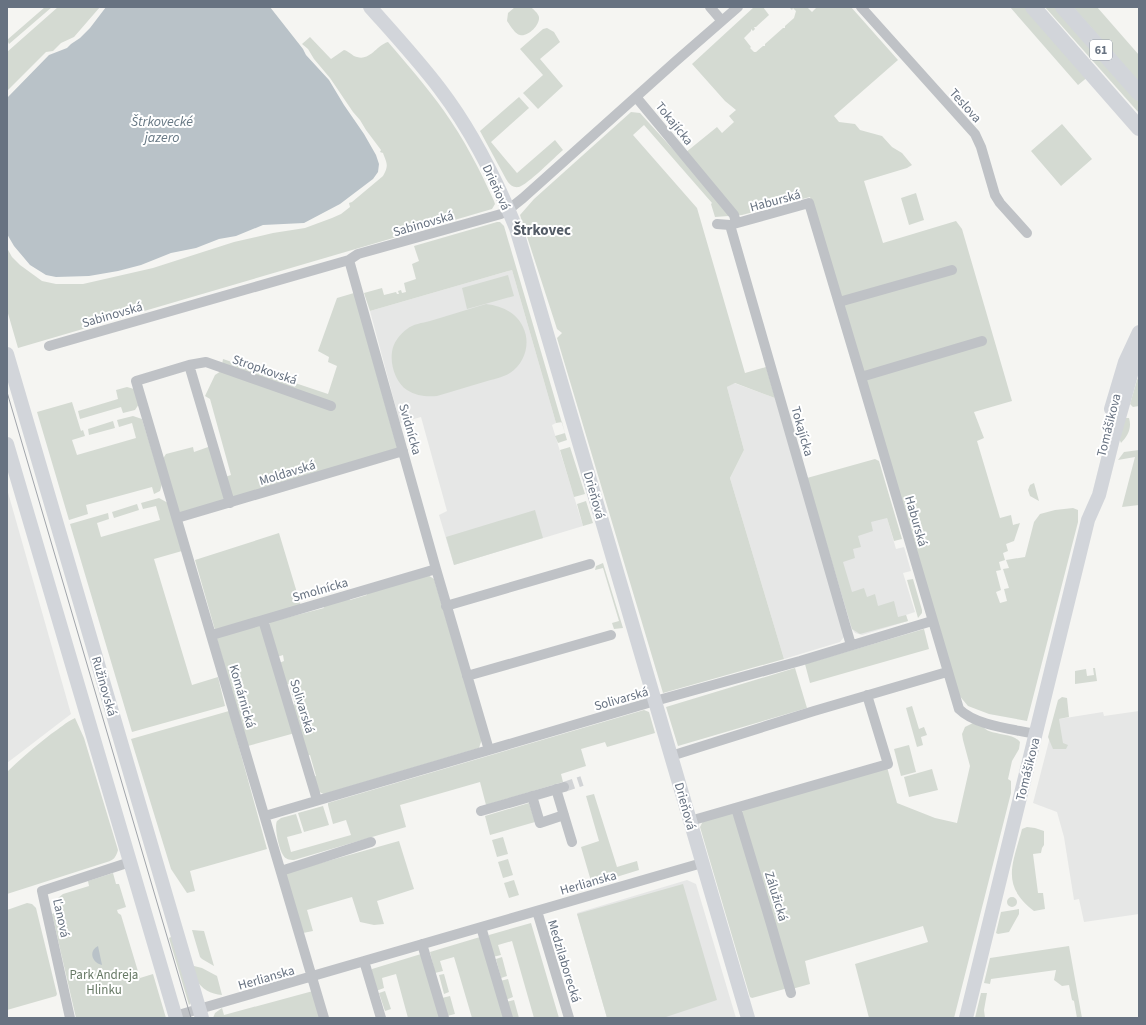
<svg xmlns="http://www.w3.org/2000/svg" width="1146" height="1025" font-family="'Source Sans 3',sans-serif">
<rect width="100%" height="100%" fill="#f5f5f2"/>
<path fill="#e6e7e6" d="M512,270L556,423L552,425L583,526L454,565L439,515L447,511L421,417L400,423L370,311Z
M734,383L775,398L844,631V637L840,642L784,659L730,478L744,450L727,387Z
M7,489L71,714L7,763Z
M812,495L887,518L896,549L904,547L911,571L903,573L915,612L906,615L908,621L862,635L855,633L852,629Z
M1139,711V914L1084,922L1079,899L1074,900L1064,837L1057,812L1033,803L1049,741L1059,719L1103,712L1104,716Z
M687,880L696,884L736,1018H607L577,913Z"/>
<path fill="#d4dad2" d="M45,7H52L9,44L7,40Z
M58,7H100L74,37L61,43L53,51L46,52L7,91V52Z
M515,7H531C534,10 538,13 539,17C540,25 528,37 520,35C515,34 510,25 507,21L508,13Z
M754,7H763L769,15L756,27H754L755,29L753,31L751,29V31L744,38L751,47L750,48L754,52H756L763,46H765V44L783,28H785V26L794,18L796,11L793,8L792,10L789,7H807L812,12L817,7H851L898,60L834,116L839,122L855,124L860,130L882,136L892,147L902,153L912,165L907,168L864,181L883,243L956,221L962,229L1012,401L974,412L984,438L977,441L1000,518L1011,515L1013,525L1020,523L1014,541L1006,544L1008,551L1003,553L1005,560L999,562L1001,570L996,571L1001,590L996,592L1000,603L1007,601L1004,589L1009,588L1003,569L1009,568L1006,560L1025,557L1034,522L1040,514L1055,510L1073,508L1078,510V522L1027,721L989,714L968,706L958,694L810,197L742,215L715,217L711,204L712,203L644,125L633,135L697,208L745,373L766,367L775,398L735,383L727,387L744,450L730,478L784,659L663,693L557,338L562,333L557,329L520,215L534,199L631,112L640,113L680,157L717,127L722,133L734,122L729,116L736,110L725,101L692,64Z
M1010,7H1027L1089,76L1078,85Z
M1045,7H1056L1139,102V113Z
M1073,7H1097L1139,55V82Z
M547,28L554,32L560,42L540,59L563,86L538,109L523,93L543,75L520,49L543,29Z
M310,37L331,59L344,50C349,51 352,56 357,57C370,61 377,45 388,42C407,64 427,87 444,111C464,139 480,170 494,201L495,204L492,209L18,348L7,310V248L12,257L20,265L42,281L56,284H83L153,268L234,242L273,233L305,228L332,218L341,214L350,207L349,203L352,202L383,176C389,165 387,164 383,153L380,152L381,150L366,130L360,120L353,112L330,78L314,59L308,49L302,44Z
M519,97L529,108L491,142L517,173L555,140L563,150C555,157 527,185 519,187C512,188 509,184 506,179L480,131Z
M1062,124L1092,159L1061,186L1031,151Z
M916,193L924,220L909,225L901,198Z
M497,222H500L504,226L567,440L558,443L555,436L565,433L562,422L556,423L512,270L370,311L364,293L382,288L384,295L396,292L397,294H399L398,291L401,290L402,293L406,292L404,283L416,279L412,264L419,261L414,246Z
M508,275L514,296L467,309L462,288Z
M354,293L398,451L232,501L225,477L231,475L210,399L205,396L215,375L221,371L223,359L328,394L337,366L328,362L329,357L318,351L337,298Z
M486,304C502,306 516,312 523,327C531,343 525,363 510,373C502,378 493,379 484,382C468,387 453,391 437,396C427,397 416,396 407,390C396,383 390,365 392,352C393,343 400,334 407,329C413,324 422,323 430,321C449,315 467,310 486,304Z
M1139,377V406L1133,407L1130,404L1137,380Z
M127,387L134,389L139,404L135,410L123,413L121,407L80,419L78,411L118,399L116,390Z
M72,402L81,431L83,430L85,436L72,440L77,455L136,438L132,423L119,427L117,420L133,416L142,419L162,484L160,491L154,494L152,487L86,505L88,514L69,520L37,412Z
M1125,418H1129C1132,428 1128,436 1121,443L1119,438Z
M113,421L115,428L89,435L88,429Z
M211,446L228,501L178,516L162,460L166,454L193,447L194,452Z
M570,447L585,494L574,497L560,450Z
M1139,450V505L1122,507L1135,457L1118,460L1124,452Z
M875,459L879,461L902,539L894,541L887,518L871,522L873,531L858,536L861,547L853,549L855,558L843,562L852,592L864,588L867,597L875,594L878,606L894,601L898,617L906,615L908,621L860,634L852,629L807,478Z
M1034,483L1039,501L1030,496L1028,490L1030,485Z
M159,498L168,503L182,551L154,559L192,685L218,677L225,706L132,732L70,524L108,513L109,519L97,523L101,537L160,520L156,506L143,509L141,503Z
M586,501L593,523L583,526L577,504Z
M137,504L139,510L114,518L112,512Z
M535,510L543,538L454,565L446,537Z
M279,533L301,606L215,630L195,560Z
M603,563L623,628L614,629L612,623L619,621L603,568L595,570L596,566Z
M428,575L434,579L482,739L479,748L324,794C316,792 315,785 312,777L316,776L310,755L306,756L291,706L295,704L289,684L285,685L279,663L284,661L283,655L277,657L268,627L270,622L324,608L323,605L349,597L350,600L367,595L366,592Z
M913,579L922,610V613L918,618L907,580Z
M262,622L295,733L248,746L216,636Z
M924,629L929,649L810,683L805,664Z
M795,668L807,708L678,746L666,707Z
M1093,668H1095L1097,681L1075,684V671L1086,669L1087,676L1094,675Z
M1062,697L1067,698L1069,717L1059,719L1063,743L1068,745L1066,749H1053L1048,737L1058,700Z
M912,706L919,729L924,727L927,735L921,737L923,745L917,747L906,708Z
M644,710L649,712L655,733L607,747L605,742L581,749L586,766L561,774L563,782L486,805L480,782L400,805L406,827L294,860C289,860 285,859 283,855C279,849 274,827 277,821L281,818L296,814L302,833L287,837L291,852L351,835L346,820L333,824L328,805V803Z
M229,711L267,849L190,871L195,891L187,893L171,869L131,739Z
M75,718L84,738L118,850C116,857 114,860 107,862L7,894V772C21,758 36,746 51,734C59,729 66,722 75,718Z
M973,723C984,724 982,728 989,731C999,735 1014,734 1020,742L1019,749L1012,761L1008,779L1011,781V793L954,1018H869L855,964L928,942L923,926L805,961L810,984L792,989L741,814L744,809L887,767L897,803L935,818L957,823L970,766L963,740L962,734L965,727Z
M909,745L916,772L901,776L894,749Z
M932,769L938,790L909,797L904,777Z
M594,794L617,867L637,861L639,870L597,883L591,881L581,847L599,841L586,796Z
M529,803L535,822L490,835L485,816Z
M323,806L329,825L304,832L298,813Z
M737,811L788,988L752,998L750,997L700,827L703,821Z
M1027,827L1035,828L1044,831V845L1042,848L1041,853L1033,854L1038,893H1043L1045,909L1034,911C1000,885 1013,864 1022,829Z
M503,837L508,854L497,857L492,840Z
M399,841L414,889L377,901L384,924L374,925L360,922L352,897L307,910L313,931L303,933L285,873Z
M508,859L513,875L503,878L498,862Z
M113,873L116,884H119L126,907L117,910L118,913L121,915L140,978L153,974L166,1018H76L52,914L58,912L60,907L58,898L63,894L89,886L88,881Z
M514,880L519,895L509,898L504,883Z
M683,884L717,1000L663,1018H607L577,914Z
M1007 902a5 5 0 1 1 10 0a5 5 0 1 1-10 0Z
M27,903L32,904L36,908L57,994L56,996L7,1010V910Z
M1019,909V914L1009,932L998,934L996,933L1001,912Z
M531,923L559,1018H534L512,941L498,945L501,955L493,957L488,938L489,935Z
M192,930L204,931L214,966L202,959L200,957Z
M173,936L191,1003L189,1005L169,938Z
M480,937L506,1018H472L454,957L440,961L443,971L435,973L430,952Z
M1069,946L1082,1018H1077L1074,1001L1072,1000L1069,985L1062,986L1054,980L1056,970L991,979L990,984L984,983L990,958Z
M421,954L443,1018H408L396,974L382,978L384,988L376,991L371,973L372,969Z
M502,957L507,976L501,978L496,959Z
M194,966L202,968L217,976L222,995C211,994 201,989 196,979C194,975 194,970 194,966Z
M444,974L449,992L444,994L439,975Z
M508,979L513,997L505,1000L500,981Z
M313,991L321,1018H213L215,1013L222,1008L224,1015Z
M385,991L391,1009L385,1011L379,993Z
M981,993H987L984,1010L985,1018H975Z
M450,996L455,1014L447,1016L442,998Z
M514,1000L519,1018H510L506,1002Z"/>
<path fill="#b9c2c8" d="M106,7H270L303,49L306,55L329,80L344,105L364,134L376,155L379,164L378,172L373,179L340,204L304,223L263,225L236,236L219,239L196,248L171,253L141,265L118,271L89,276L56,277L46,275L30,265L14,246L7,234V98L49,55L67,48L71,44L80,38L90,28Z
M98,946L102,965C92,963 88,951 98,946Z"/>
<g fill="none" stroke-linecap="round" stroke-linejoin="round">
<path stroke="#d2d4d6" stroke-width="10" stroke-dasharray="10 5" stroke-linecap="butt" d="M564,787L582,781"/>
<path stroke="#bfc2c6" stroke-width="10" d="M710,7L722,21
M861,7L975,134L981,147L995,195L1000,203L1027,233
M636,97L729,209L734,215L736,223
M717,224L730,225L809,203L861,377L959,709C976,726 1013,729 1035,734
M730,225L851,645
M349,260L436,569L489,750
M839,302L952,270
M49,346L349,260L358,254L501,214L508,210L523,198L676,61L738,7
M189,365L230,503
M861,377L982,341
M177,518L403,451
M446,606L590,564
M263,620L317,800
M212,635L436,569
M467,676L611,635
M671,756L814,711L947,672
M556,789L572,842
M532,796L540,823L564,815
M736,808L771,924L791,993
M481,811L564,787
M265,816L655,701L800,661L932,621
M690,821L888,764L867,695
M281,871L371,842
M537,911L569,1018
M481,927L508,1018
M422,944L444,1018
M364,961L381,1018
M175,1016L702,863
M70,1018L42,891L130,862
M324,1018L136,381L189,365L206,362L331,406"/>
<path stroke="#d2d5da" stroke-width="14" d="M370,7C394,34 418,60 440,89C472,131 496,179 516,228L748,1018
M7,354L202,1018
M1111,409L1125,362L1139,332
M7,444L176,1018
M966,1018L1088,520L1099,495L1113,439L1124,400L1132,371L1139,355"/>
<path stroke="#d2d5da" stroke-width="16" d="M1033,7L1139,128
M1063,7L1139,93"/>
<path stroke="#a1a5ab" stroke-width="1" d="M7,392L191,1018"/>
</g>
<g text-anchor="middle" stroke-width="4" stroke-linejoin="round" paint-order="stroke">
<rect fill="#fff" stroke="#959ca7" stroke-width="1" x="1090" y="40" width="22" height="20" rx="3"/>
<g font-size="12" font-weight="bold" fill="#677281">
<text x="1101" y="54">61</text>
</g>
<g font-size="13" fill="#677281" stroke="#fff">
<text transform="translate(966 105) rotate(48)" y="5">Teslova</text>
<text transform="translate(675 123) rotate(51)" y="5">Tokajícka</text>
<text transform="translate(497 187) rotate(65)" y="5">Drieňová</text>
<text transform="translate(775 200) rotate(-15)" y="5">Haburská</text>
<text transform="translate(423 223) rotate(-16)" y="5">Sabinovská</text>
<text transform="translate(112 314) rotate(-16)" y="5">Sabinovská</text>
<text transform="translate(265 369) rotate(19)" y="5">Stropkovská</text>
<text transform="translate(1108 425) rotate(-76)" y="5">Tomášikova</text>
<text transform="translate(411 429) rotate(74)" y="5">Svidnícka</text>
<text transform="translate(803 431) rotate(74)" y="5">Tokajícka</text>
<text transform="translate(287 472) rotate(-17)" y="5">Moldavská</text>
<text transform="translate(595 495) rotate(74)" y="5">Drieňová</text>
<text transform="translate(917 521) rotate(74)" y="5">Haburská</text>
<text transform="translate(320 589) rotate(-16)" y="5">Smolnícka</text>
<text transform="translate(105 686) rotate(74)" y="5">Ružinovská</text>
<text transform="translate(243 696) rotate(74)" y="5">Komárnická</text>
<text transform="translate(621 698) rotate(-16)" y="5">Solivarská</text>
<text transform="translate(303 706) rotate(73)" y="5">Solivarská</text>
<text transform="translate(1027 769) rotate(-76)" y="5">Tomášikova</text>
<text transform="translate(686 806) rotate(74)" y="5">Drieňová</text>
<text transform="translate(588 882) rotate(-16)" y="5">Herlianska</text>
<text transform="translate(777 896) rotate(73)" y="5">Zálužická</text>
<text transform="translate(62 918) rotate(78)" y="5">Ľanová</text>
<text transform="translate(565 961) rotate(73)" y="5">Medzilaborecká</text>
<text transform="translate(266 977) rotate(-16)" y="5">Herlianska</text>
</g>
<g font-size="13" fill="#677965" stroke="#fff">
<text x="104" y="979">Park Andreja<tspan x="104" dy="15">Hlinku</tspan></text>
</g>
<g font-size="14" font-style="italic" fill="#687985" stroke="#fff">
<text x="162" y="126">Štrkovecké<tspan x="162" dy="16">jazero</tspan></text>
</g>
<g font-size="15" font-weight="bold" fill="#545c67" stroke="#fff">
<text x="542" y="235">Štrkovec</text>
</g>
</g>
<rect width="1146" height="1025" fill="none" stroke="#677281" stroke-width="16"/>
</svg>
